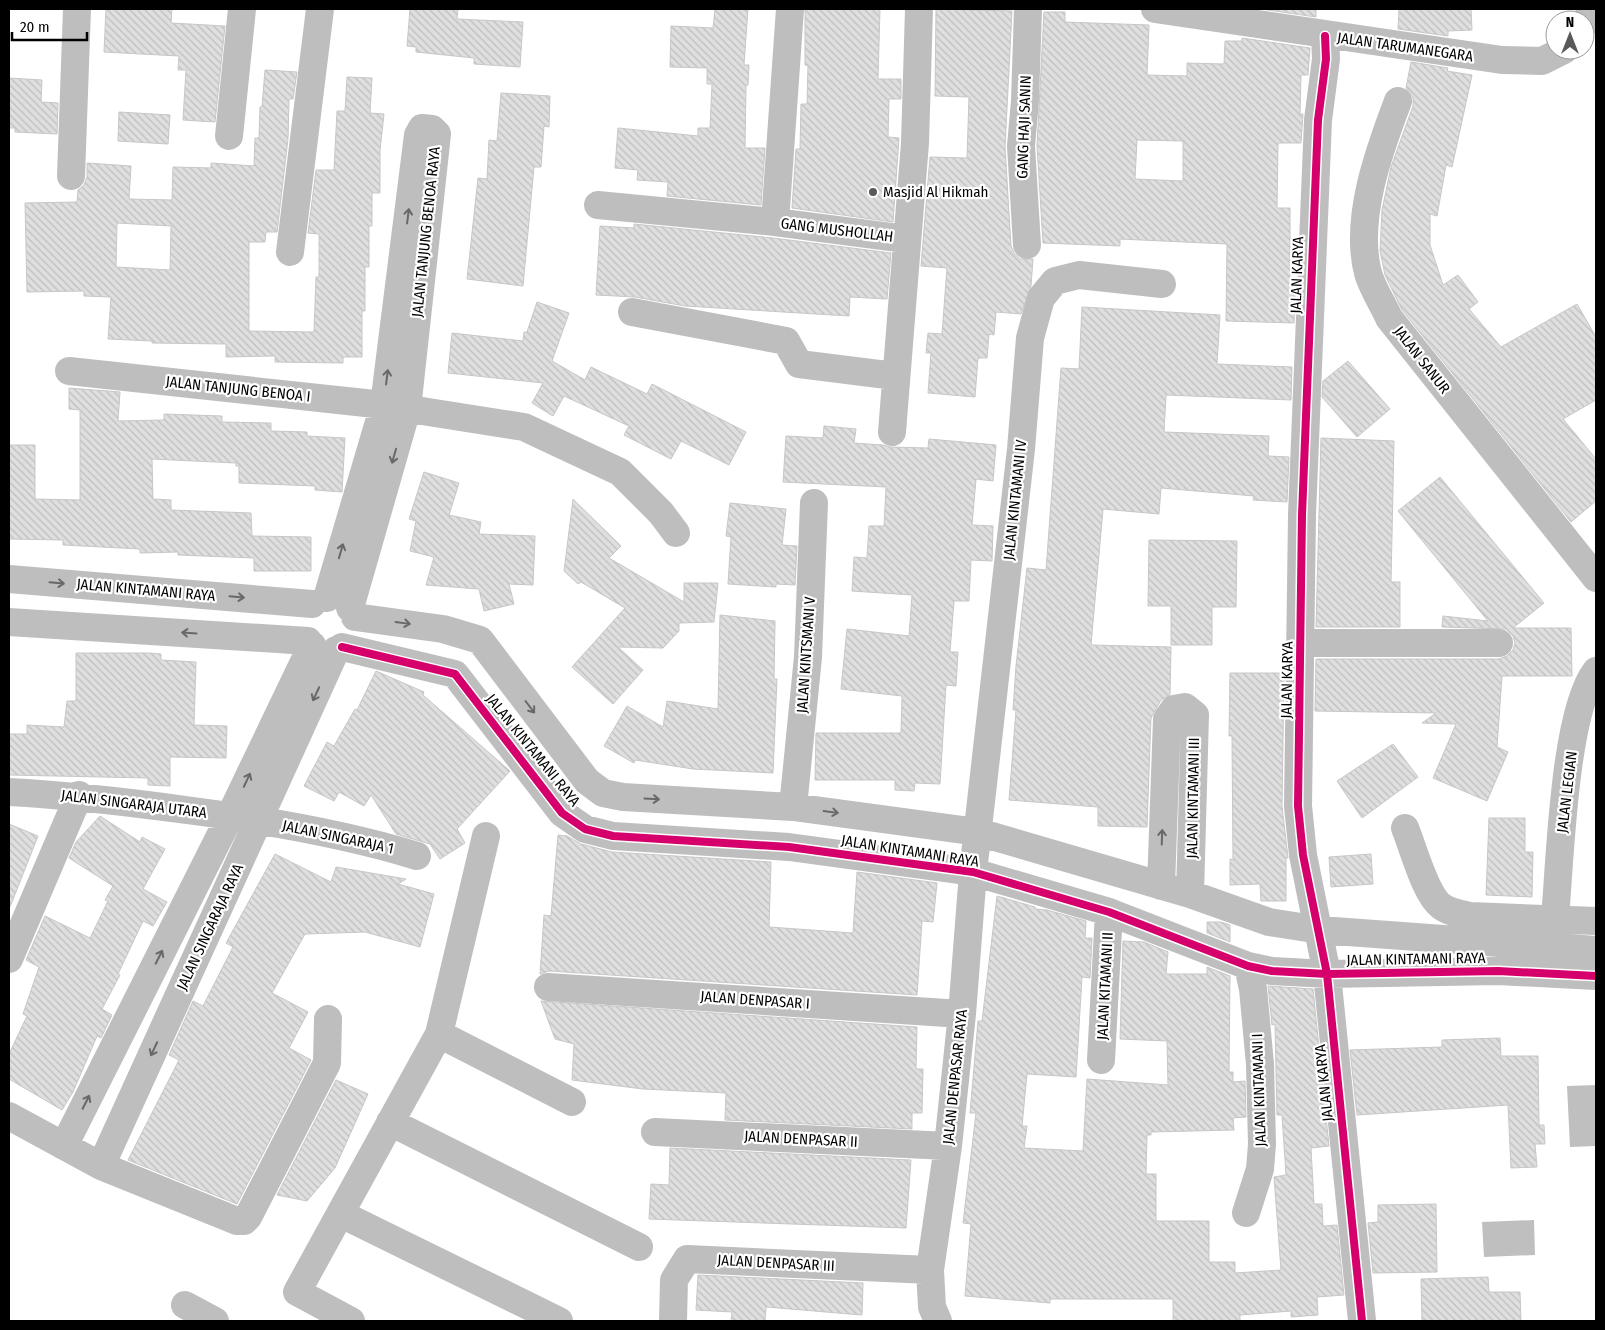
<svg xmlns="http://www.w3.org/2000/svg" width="1605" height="1330" font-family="'Fira Sans Condensed',sans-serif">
<defs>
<pattern id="building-back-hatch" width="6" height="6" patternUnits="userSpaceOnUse" patternTransform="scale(1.25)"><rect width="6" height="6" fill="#dfdfdf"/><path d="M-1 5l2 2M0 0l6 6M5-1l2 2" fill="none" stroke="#bebebe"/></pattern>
</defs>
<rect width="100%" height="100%" fill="#fff"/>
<path fill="#bfbfbf" d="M1596,1085V1146L1570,1147L1567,1086Z
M1534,1220L1535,1255L1484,1257L1482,1222Z"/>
<path fill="url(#building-back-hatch)" stroke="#c7c7c7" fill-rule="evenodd" d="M106,9H172L171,23L225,26L215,122L183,120L186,70H178L179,56L104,52Z
M410,9H458L457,19L523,22L520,67L474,64V58L416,52V47L407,46Z
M715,9H748L744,65H749L748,85H746L745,148H765L761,205L667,196L668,182L637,180L638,170L615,168L618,128L698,136V128H710L712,84H707V68L670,67L671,26L713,28Z
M805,9H880L878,79H901V99H889L888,137L899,138L893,222L792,208L796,149H800L801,104H807L808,66L805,65Z
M936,9L1012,11L1005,147L1011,246L1014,253L1020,259H1033L1031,286L1021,314L996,312L994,335L989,334L987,358H978L975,397L928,393L931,353H926L928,333L942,334L947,268L921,266L930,157L967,158L969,97L935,96Z
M1261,9H1316V17Z
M1399,9H1471L1472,30L1448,31V36L1398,29Z
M1044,12H1065V22L1149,25L1147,75L1187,76V63L1224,64L1225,41H1242V38L1310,48L1308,75H1301L1300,114H1303L1301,143H1278L1277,208H1290V282H1296L1294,323L1226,321L1227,244L1120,239V246L1043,243L1037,146ZM1137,140L1183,141V181L1135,179Z
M1411,62L1448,68L1447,71L1472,75L1452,167L1446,165L1437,216L1430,214V245L1443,285L1458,275L1478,302L1469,309L1501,347L1577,304L1596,337V400L1563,419L1596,459V501L1571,522L1402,310L1385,275L1380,251L1382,210L1391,167L1413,106V98L1406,88Z
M265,70L297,72L293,99H289L288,139L277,232H266L265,242H249V331L314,332L316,277H319V234L308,233L316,170H334L337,111H345L347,77L372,78L370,113L384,114L380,150V193H372V226H369V267H365V311H362V357H343V363L275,362V356L226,357V344L152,343V341L108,339L111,297L84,296V291L27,292L25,203L77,202L78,190L84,185L87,177V163L131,166L129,199L172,200L173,167L211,168V163L254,166L255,138H259L260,107H262ZM117,223L171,226L170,270L116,267Z
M9,78L42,80L41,102L58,103L57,134L15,132V128H9Z
M501,93L550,96L549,127L544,126L541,167H534L523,286L467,279L478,178L487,179L489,140L497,141Z
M119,112L170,115L168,144L118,141Z
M634,224L773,238L891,253L887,299L850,297L849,316L685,306L635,297L596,295L600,226L634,228Z
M537,302L569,313L552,361L585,380L591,367L647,394L652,384L746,432L729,465L681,441L671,459L624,435L629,426L564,396L553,416L532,403L543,383L448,373L452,333L523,341L524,332H527Z
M1082,307L1220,315L1217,364L1292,367L1291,400L1166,395L1164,432L1269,436L1268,456L1289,457L1287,502L1253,500L1254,496L1161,488L1159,514L1103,509L1091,645L1171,647L1170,695L1161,700L1151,718L1147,827L1098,826V807L1009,800L1016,710H1013L1016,666L1027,568L1046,570L1061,368L1079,369Z
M1348,361L1390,409L1357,437L1322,397L1323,381Z
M69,388L120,392L118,421L164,420V414L222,416V422L271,423V431L307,432V436L345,438L342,492L315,490V486L239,483V466H236V463L152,459L153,499L171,500V510L251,513L252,536L311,537V571H254V558L178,555V552L140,553V549L63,545V540L9,539V445H35V499L80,500V410L69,409Z
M824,426L856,429L854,443L883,445L890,447L928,448L929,439L996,445L993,481L976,479L972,525L993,526L992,561L971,560L969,601H954L950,652H958L956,686L946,685L940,784L915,783L914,791L895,790V780H815L816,733H901L902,696L841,689L847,629L909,636L912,595L852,591L854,557L867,558L869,526H884L886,487L783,482L786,436L823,438Z
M1321,438L1394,441L1391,582H1400V627H1316Z
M424,472L459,483L449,515L481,522L479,534L535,536L533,585L509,584L514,604L484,611L479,589L426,585L434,557L410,551L416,521L409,519Z
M1440,477L1544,603L1513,628H1571L1572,676H1502L1497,747L1508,752L1487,801L1433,778L1456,724L1422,723L1436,713L1315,711L1316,659H1499L1507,656L1513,650L1515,643L1513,636L1506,629L1442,627L1443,616L1488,621L1398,511Z
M573,499L621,546L609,558L684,602V583H718L714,622L679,623V631L663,648L618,647L643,670L613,704L572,667L625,608L581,582L578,584L564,571Z
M730,503L786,509L782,545L797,546L795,585L776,584V587L728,584L731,537L726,536Z
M1149,540L1237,541L1236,607H1212V645H1171V606H1148Z
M720,615L775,621L774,679H777L773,773L693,769L635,760L634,763L604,746L627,706L663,727L667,701L718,709Z
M76,653H149L161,654V660L196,662L194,725L227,726L226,758L170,757V786L148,785V778L9,775V734H27V725L64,727L67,701H76Z
M376,671L424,692L423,695L510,771L457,829L465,843L440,859L430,844L396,834L371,795L364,806L339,792L334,801L304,786L327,742L334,746L355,709L357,710Z
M1230,673H1284L1282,806L1288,858H1286V901H1261L1260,884L1230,885V859L1233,860L1232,736H1229Z
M1393,744L1418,777L1362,818L1337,781Z
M100,816L140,842L142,837L165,849L143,889L167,902L153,926L143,921L118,974L120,975L102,1009L112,1015L101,1038L97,1036L73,1092L62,1110L9,1079V1054L27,1016L23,1014L39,967L26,960L45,916L90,938L108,901L105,900L113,886L69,858L76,842Z
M1489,818H1525V852H1533L1532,897L1486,895Z
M9,824L38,836L10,907H9Z
M558,835L567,836L581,844L612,852L771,862L769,927L853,933L857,872L937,883L933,922L922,921L917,995L549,971L540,974L544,915L551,916Z
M275,854L331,882L336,867L406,879L398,884L434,894L420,947L365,932L305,934L272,993L308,1012L289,1048L311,1060L237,1204L128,1160L179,1060L169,1055L193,1001L203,1006L233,947L226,943Z
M1371,854L1373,884L1331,887L1329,857Z
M997,896L1035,907V909L1047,910L1086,921L1085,938H1092L1090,978L1082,977L1076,1077L1027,1074L1022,1126H1027L1024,1148L1083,1151L1087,1079L1168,1085L1167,1041L1120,1039L1123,941L1144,942L1168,952L1166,974H1207V967L1230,976L1229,1072H1233V1082L1245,1081L1246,1117L1233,1118L1234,1130L1151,1132V1135H1147L1146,1174H1156V1221H1209V1262H1235V1273L1281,1270L1274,1177L1286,1175L1282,1115H1277L1275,1024L1272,1025L1268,986L1313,989L1329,1146L1311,1148L1314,1204H1322L1323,1226L1337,1225L1344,1295L1317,1297L1318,1315L1291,1317V1311L1240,1315V1321H1173V1299H1050V1303L965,1296L971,1224L963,1223L976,1113H970L978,1021H982Z
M1207,922H1221L1230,925V942L1207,933Z
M541,1001L917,1027L916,1069H923L922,1113H912V1129L725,1120L726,1093L643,1089L572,1080L574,1044L555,1039Z
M1500,1038L1501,1056H1538L1539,1125H1544L1545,1144H1535L1537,1167L1511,1168L1508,1105L1357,1115L1350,1050L1442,1047V1040Z
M336,1080L368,1094L335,1168L307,1201L277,1195Z
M670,1148L911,1160L906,1228L649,1219L651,1184L669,1185Z
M1436,1204L1437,1272L1373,1273L1368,1223L1378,1222V1205Z
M698,1275L863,1283L862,1315L766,1307L765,1321H731L732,1312L696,1310Z
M1488,1277L1489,1292H1520L1521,1321H1422L1421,1279Z"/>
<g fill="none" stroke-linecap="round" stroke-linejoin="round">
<path stroke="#bebebe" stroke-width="28" d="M1155,9L1502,60L1542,61L1564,50
M1585,23L1592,9
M1325,36L1326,59L1318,120L1302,515L1298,806L1303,855L1327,974L1362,1321
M1398,101C1379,151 1354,219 1368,273C1372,288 1383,304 1389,318L1596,578
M229,136L242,9
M71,176L77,9
M598,205L775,222L906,239
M775,222L790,9
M1027,245L1021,146L1025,101L1028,9
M290,252L320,9
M632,312L786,341L799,364L895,376
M69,371L384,405L524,427L620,472L661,513L676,533
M892,432L915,143L919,9
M9,579L312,604
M327,598L384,405L418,135L422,128L432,129L437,134L407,409L350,608
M355,617L443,629L480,640L587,781L603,793L623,797L793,807L978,832L1190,894L1269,922L1320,930L1596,950
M9,622L308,641
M1301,643H1499
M342,647L455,674L562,813L585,829L613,836L789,847L973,872L1109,912L1248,966L1272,971L1327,974L1498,971L1596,976
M9,792C69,795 127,802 186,810C264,820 342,833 417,856
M793,807L808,657L814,503
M1405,828C1413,847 1425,894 1441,906C1449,912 1460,914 1470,916L1596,921
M1161,886L1167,719L1174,709L1185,707L1195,715L1190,894
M1555,918C1560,862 1564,712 1596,671
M9,959L79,795
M548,987L962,1014
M439,1034L572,1102
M1101,1060L1109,912
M9,1116L101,1166L237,1221H244L248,1217L327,1063L328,1019
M390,1122L639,1247
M655,1132L948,1146
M64,1146L230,816L312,645
M101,1166L336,650
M1246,1213L1260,1169L1262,1144L1260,1064L1253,989L1248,966
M341,1214L559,1321
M185,1305L215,1321
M351,1321L297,1292L439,1034L486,836
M673,1321L674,1280L687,1259L930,1270
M938,1321L932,1307L930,1270L948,1146L962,1014L973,872L1021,449L1030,338L1041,298L1055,281L1079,275L1162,284"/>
<g stroke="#fff" stroke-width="11">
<path id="cycleway" d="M1325,36L1326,59L1318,120L1302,515L1298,806L1303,855L1327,974L1362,1321
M342,647L455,674L562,813L585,829L613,836L789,847L973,872L1109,912L1248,966L1272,971L1327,974L1498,971L1596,976"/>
</g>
<use href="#cycleway" stroke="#d6006c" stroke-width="8"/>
</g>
<defs><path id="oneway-shaft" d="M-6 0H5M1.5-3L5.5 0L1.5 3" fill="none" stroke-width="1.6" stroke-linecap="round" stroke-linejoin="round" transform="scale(1.25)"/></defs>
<g stroke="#686868">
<use href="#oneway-shaft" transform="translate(408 216) rotate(-83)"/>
<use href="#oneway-shaft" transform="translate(387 377) rotate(-83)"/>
<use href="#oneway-shaft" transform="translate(394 456) rotate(106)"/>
<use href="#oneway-shaft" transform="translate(341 551) rotate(-74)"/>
<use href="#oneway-shaft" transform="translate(57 583) rotate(5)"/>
<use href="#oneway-shaft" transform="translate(237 597) rotate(5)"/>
<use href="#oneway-shaft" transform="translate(403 623) rotate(8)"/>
<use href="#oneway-shaft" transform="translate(189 633) rotate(-176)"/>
<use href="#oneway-shaft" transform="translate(316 694) rotate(115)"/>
<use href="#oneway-shaft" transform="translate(530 707) rotate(53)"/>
<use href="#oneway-shaft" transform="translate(247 780) rotate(-65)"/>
<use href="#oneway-shaft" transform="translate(652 799) rotate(3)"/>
<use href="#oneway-shaft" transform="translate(831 812) rotate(8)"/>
<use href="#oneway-shaft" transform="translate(1162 837) rotate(-88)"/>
<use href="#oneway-shaft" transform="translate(159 957) rotate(-63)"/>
<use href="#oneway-shaft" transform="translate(154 1049) rotate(115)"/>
<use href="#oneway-shaft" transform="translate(86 1102) rotate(-63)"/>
</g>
<circle fill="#595959" stroke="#fff" stroke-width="2" cx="873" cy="192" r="5"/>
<g text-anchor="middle" stroke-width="4.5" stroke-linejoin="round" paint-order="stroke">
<g font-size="15" fill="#000" stroke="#fff">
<text transform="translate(1405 47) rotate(8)" y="5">JALAN TARUMANEGARA</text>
<text transform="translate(1024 127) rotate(-88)" y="5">GANG HAJI SANIN</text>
<text transform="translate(837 230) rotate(7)" y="5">GANG MUSHOLLAH</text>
<text transform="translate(426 232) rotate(-84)" y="5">JALAN TANJUNG BENOA RAYA</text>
<text transform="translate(1297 275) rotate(-88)" y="5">JALAN KARYA</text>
<text transform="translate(1422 360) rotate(52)" y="5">JALAN SANUR</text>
<text transform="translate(238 389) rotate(6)" y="5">JALAN TANJUNG BENOA I</text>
<text transform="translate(1015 500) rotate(-84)" y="5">JALAN KINTAMANI IV</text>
<text transform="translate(146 590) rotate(5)" y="5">JALAN KINTAMANI RAYA</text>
<text transform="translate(806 655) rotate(-86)" y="5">JALAN KINTSMANI V</text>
<text transform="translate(1287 680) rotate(-89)" y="5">JALAN KARYA</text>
<text transform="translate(533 750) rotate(51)" y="5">JALAN KINTAMANI RAYA</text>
<text transform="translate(1567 792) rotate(-83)" y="5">JALAN LEGIAN</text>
<text transform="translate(1193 798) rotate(-89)" y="5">JALAN KINTAMANI III</text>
<text transform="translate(134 804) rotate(7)" y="5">JALAN SINGARAJA UTARA</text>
<text transform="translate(338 837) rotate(12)" y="5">JALAN SINGARAJA 1</text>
<text transform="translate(910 851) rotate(9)" y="5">JALAN KINTAMANI RAYA</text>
<text transform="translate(210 927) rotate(-65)" y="5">JALAN SINGARAJA RAYA</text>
<text transform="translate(1416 959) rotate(-1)" y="5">JALAN KINTAMANI RAYA</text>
<text transform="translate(1105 986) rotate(-87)" y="5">JALAN KITAMANI II</text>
<text transform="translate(755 1000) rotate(4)" y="5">JALAN DENPASAR I</text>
<text transform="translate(955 1077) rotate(-84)" y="5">JALAN DENPASAR RAYA</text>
<text transform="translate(1324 1083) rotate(-96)" y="5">JALAN KARYA</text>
<text transform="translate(1259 1090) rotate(-92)" y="5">JALAN KINTAMANI I</text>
<text transform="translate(801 1139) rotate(3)" y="5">JALAN DENPASAR II</text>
<text transform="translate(776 1263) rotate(3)" y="5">JALAN DENPASAR III</text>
</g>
<g font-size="15" fill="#000" stroke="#fff" text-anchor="start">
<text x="883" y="197">Masjid Al Hikmah</text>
</g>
</g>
<rect width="1605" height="1330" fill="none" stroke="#000000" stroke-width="20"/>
<g transform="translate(1570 35)"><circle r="24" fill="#ffffff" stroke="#999999"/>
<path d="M0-4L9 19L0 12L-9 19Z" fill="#595959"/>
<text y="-8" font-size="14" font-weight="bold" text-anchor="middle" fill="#000000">N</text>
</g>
<path d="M12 32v8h75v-8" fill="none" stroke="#000000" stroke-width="2.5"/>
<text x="20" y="32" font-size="15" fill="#000000" stroke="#ffffff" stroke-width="4" paint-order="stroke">20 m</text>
</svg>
